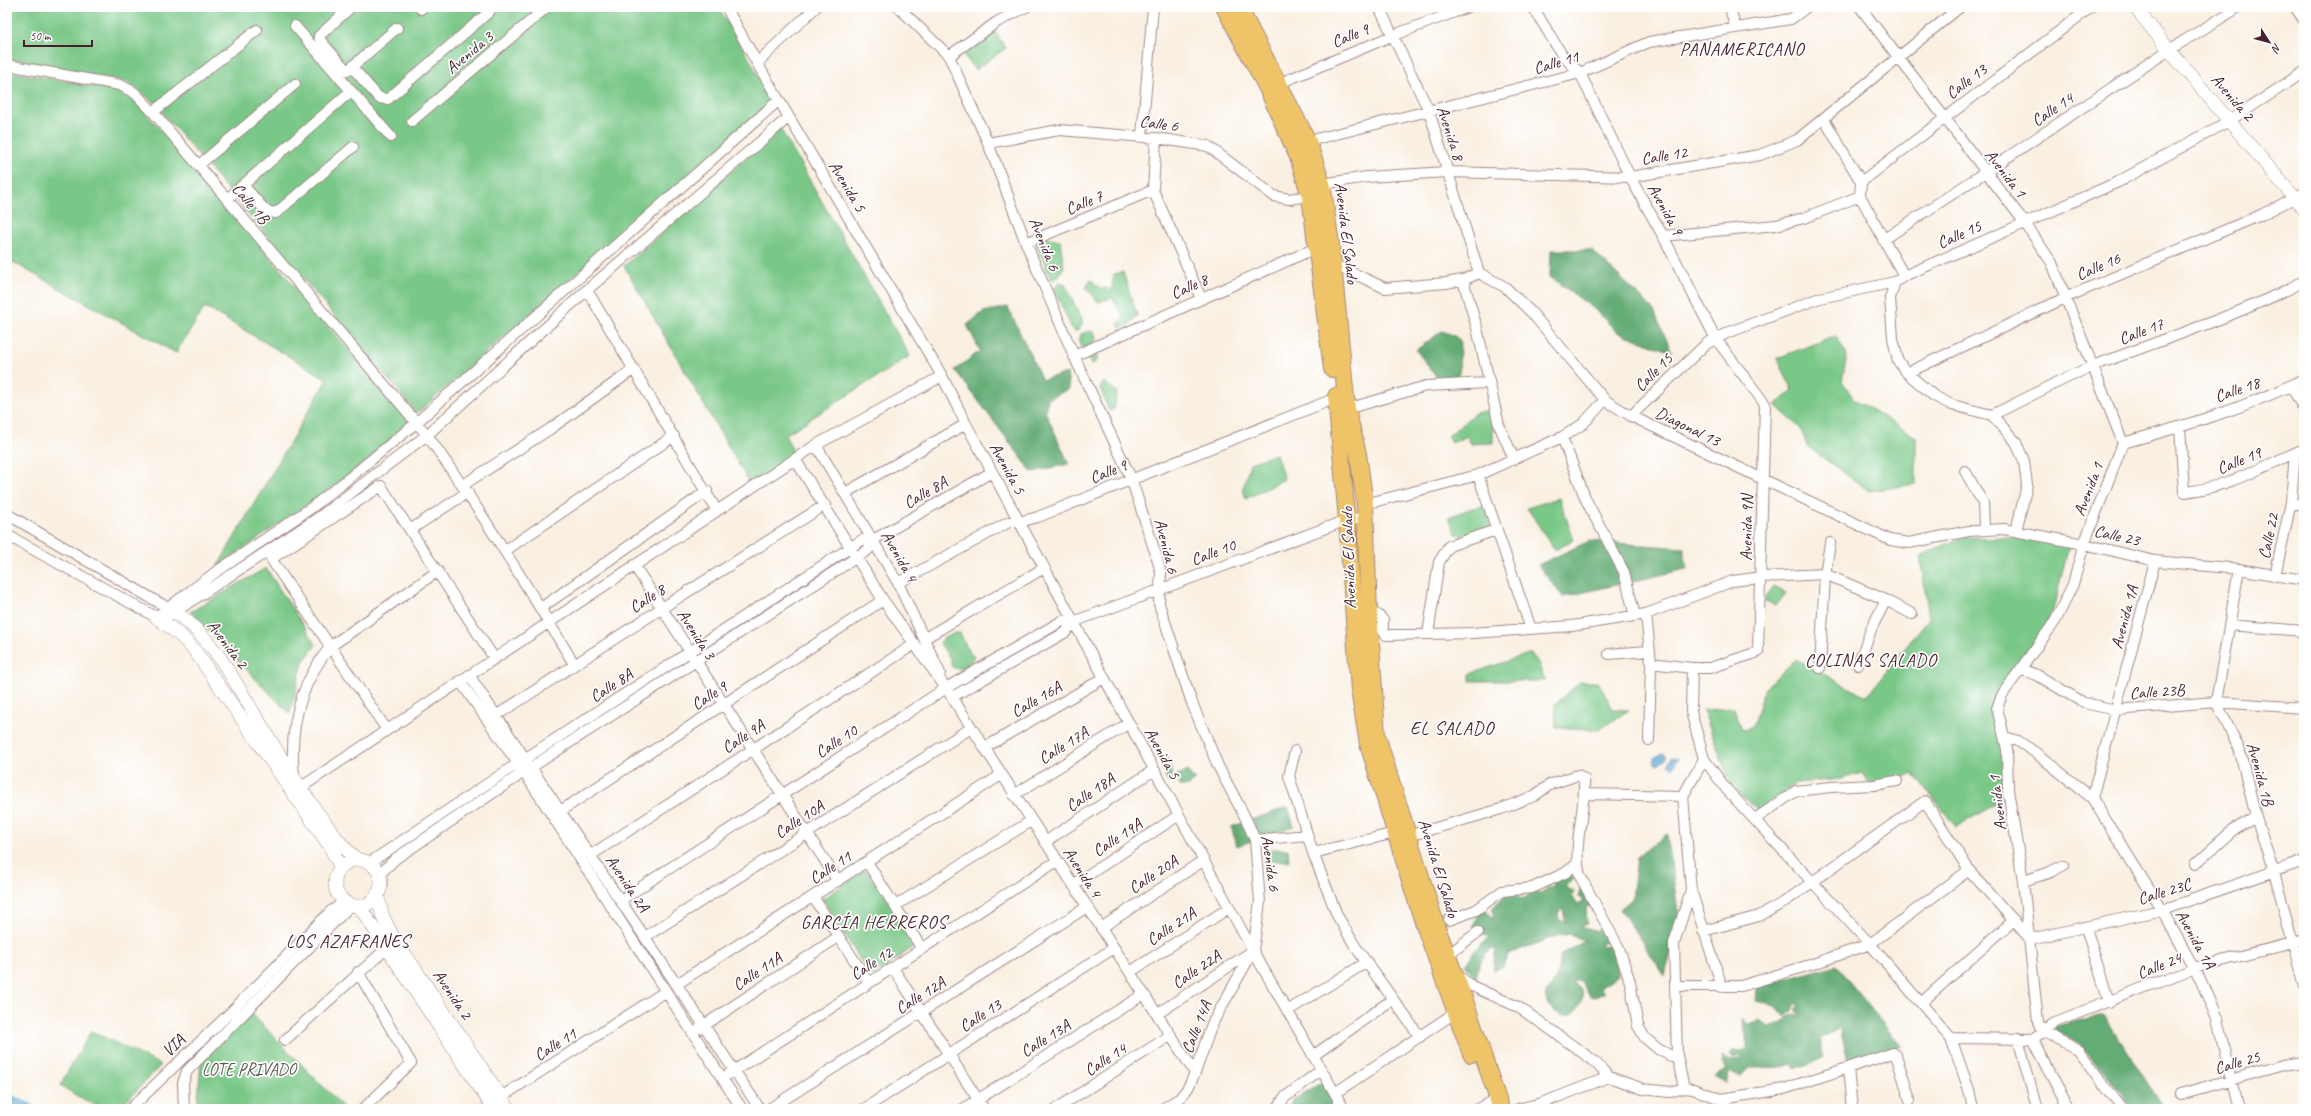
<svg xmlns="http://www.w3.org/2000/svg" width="2311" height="1116" font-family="Caveat,sans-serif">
<rect width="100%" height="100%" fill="#fff"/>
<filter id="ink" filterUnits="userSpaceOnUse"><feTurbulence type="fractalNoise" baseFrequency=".025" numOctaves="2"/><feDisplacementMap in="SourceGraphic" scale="8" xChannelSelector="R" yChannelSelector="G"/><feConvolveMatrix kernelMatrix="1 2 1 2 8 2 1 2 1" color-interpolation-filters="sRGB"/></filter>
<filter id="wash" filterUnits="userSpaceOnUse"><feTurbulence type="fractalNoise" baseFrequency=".012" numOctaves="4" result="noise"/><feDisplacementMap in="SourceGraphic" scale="16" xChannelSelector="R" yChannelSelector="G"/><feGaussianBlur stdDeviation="0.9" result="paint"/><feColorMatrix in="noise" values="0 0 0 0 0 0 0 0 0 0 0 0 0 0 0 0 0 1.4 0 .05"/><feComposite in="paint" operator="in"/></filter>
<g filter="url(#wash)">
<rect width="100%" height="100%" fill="#f9f0e2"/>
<path fill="#7ac888" stroke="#62745a" d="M7,7H718L753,65L771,103L417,413L154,103L137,89L123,81L7,58Z
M995,32L1006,48L975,70L964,55Z
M7,71L122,91L132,98L188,160L410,423L352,474L217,567L327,379L205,307L176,353L7,259Z
M780,128L910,356L785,435L796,457L751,486L624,266Z
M1048,237L1060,240L1064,267L1058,277L1051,280L1036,242Z
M1123,272L1137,315L1129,325L1120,328L1118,323L1124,318L1112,298L1098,302L1086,287L1091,280L1101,289L1107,288L1111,292L1114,274Z
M1059,282L1065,284L1083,322L1079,330L1073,331L1054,289Z
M1089,331L1095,333L1096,340L1090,347H1081L1079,342L1081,334Z
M1836,336L1847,355L1842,381L1854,399L1916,437V484L1869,491L1808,447L1800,428L1775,405L1793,390L1777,358Z
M1091,354L1097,355V361L1091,365L1089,359Z
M1104,382L1117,392L1114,409L1109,411L1100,388Z
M1493,410V443L1471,444L1467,436L1452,443L1448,436L1475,413Z
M1276,454L1284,479L1246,499L1243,489L1250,463Z
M1559,498L1574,540L1555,550L1527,508Z
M1485,506L1492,530L1470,537L1456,534L1448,517L1472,508Z
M1963,537L2030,539L2069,545L2053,610L2026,660L1990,712L2003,747L2004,799L1956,827L1913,773L1875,793L1862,773L1841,779L1797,783L1758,811L1731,785L1703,710L1734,708L1742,730L1753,727L1765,688L1796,659L1866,697L1929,618L1920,556Z
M266,568L316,645L303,662L290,714L190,612Z
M1774,587L1786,593L1776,606L1764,600Z
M954,633H960L970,654L974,656C970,665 962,672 952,667L950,659L940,643L944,638Z
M1531,653L1539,665L1545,681H1470V674Z
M1580,682H1598L1613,709L1629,710L1599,730L1556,727L1555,704Z
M865,870L922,941L871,977L822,899Z
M250,1012L345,1109H197L201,1059Z
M91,1031L161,1065L119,1109C95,1109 80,1098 60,1085Z
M7,1090H9L22,1109H7Z"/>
<path fill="#63ac74" stroke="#566650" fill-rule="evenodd" d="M1551,250H1592L1653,309L1672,352L1617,332L1593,308L1550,277Z
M1008,307L1042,380L1067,373L1069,389L1048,399L1045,411L1069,464L1032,472L955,370L980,351L967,325L983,312Z
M1442,331L1453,335L1460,340L1459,380H1439L1416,350Z
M1589,541L1684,548L1687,569L1563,597L1538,565Z
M1157,756L1167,757L1173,778L1168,782Z
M1187,771L1195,779L1190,786H1179L1176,775Z
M1288,807L1294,826L1237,846L1231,827Z
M1667,834L1679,918L1665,976L1620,909L1632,899L1637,857Z
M1268,849H1288L1289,861H1268Z
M1569,876L1575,878L1566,887L1574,892L1572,896L1578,904L1583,900L1578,897L1582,885L1592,906L1586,907L1587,924L1579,927L1596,931L1604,923L1605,936L1609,941L1600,944L1602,947L1612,945L1618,954L1613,955L1618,975L1600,987L1604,993L1595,997L1590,996L1580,980L1572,982L1582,990C1583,997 1582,1002 1578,1008C1568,1022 1556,1014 1547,1004L1546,992C1561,977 1556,972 1561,954L1585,941L1570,934L1557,936L1508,954L1503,967L1493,970L1496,947C1482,953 1479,964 1476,978L1465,965L1476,949L1489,937L1473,928L1478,912L1486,909L1493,919V907L1505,895L1511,893L1522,899L1533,892L1542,894L1546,889L1553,886L1555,877ZM1563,908L1565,921L1567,923L1559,920L1558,914Z
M1836,965L1901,1046L1849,1067L1840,1027L1819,1039L1824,1058L1795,1069L1792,1064C1776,1070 1766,1066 1750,1067L1741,1076L1730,1072L1726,1084L1714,1077L1727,1071L1721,1062L1723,1061L1722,1056C1729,1060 1735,1061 1741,1057L1738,1054L1735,1058L1730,1055L1731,1051L1746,1050V1034L1742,1019L1749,1024L1761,1020L1769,1027L1783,1023L1787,1016L1795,1014L1802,1018L1796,1011V1007L1800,1004H1794L1792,1011L1784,1016L1775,1006L1756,1001L1757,987Z
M2104,1015L2164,1109H2131L2123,1094L2078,1044L2050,1027Z
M1322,1082L1339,1109H1288L1293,1100Z"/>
<path fill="#5ba8d4" stroke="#526480" d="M1663,753L1666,755V759L1658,765L1655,764L1653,761L1654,758Z
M1671,757L1678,758L1673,768L1668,765Z"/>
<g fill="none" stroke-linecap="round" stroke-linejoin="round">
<path stroke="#5ba8d4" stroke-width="10" d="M7,1098L31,1109"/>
</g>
</g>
<g filter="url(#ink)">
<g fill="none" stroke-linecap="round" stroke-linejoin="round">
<g stroke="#a28886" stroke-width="12">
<path id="minor" d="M726,7L757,63L942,376L966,424L1253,951L1344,1109
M898,7L949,56L988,143L1026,243L1074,356L1131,478L1157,558L1161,573L1159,604L1192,703L1218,766L1246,819L1255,840L1260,902L1253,951L1212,1024L1195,1073L1188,1088L1180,1098L1162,1109
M1379,7L1429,111L1479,273
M1533,7L1562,55L1580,73L1630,177L1663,236L1716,339L1765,404L1758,652L1710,668H1692L1651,663
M1730,7L1735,28
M1860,7L2025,223L2052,263L2123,443L2084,544L2073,584L2056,620L2002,695L1997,708L2007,749L2008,790L2023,881L2038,1022L2042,1031L2077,1049L2122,1109
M2295,7L2304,20
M421,9L423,7
M295,26L391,137
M949,56L997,22L1026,7
M757,63L816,7
M7,65L120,85L135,93L153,112L427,435C480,509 527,586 574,664
M352,67L379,98L388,99L489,12L492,7
M347,71L320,40L319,36L351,7
M347,71L397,28
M1273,86L1394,35L1468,7
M153,112L257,30
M1824,119L1861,182L1860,196L1904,276
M412,121L547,7
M1142,136L1153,7
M1156,138L1153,190L1201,298
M1308,141L1580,73L1649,42L1791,19L1807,7
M988,143L1059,130L1156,138L1208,146L1274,196L1289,199L1310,196
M199,165L295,84
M1861,182L2091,7
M1322,184L1367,177L1447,172L1630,177L1760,155L1797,140L1960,7
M243,185L266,211L276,213L353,147
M227,199L351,91
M1663,236L1776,225L1804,218L1860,196
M1883,240L2169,50L2239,7
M1026,243L1153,190
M1333,264L1385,288L1446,283L1463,280L1479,273
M1479,273L1505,287L1531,312L1605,400L1631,416L1890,540L1909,543L1969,531L2004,529L2084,544L2155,561L2239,569L2304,580
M1463,280L1477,328L1499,425L1514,459
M1895,282L1890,298L1893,338L1898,361L1907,373L1934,396L1952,405L1992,415L2016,442L2024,461L2027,485L2016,531
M587,290L717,511
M1074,356L1318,247
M1907,373L2067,297L2261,215L2304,193
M2291,386L2304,409
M1347,409L1426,386L1489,383
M1992,415C2026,399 2060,379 2096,365C2163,339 2241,315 2304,281
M1631,416L1706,344L1727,333L1820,298L1895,282L1904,276L2118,182L2229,121L2304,72
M2180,427L2184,492C2228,488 2263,466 2304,449
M1562,437L1586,500L1624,572L1635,616
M2123,443C2184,426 2247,408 2304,379
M816,445L898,583L940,673
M795,459L883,600L946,688L1195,1073
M1965,471L1983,503L1984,529
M1478,475L1531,629
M463,485L550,429L634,369
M845,493L966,424
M2291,502L2304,506
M1365,504L1478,475L1562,437L1583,424L1605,400
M7,514L168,608
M410,530L468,492
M7,535L156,617L213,574L311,508L343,483L416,423L779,100
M506,550L674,436
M634,565L838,881
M2239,569L2216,702L2239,748L2256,817L2274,872L2304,986
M2275,576L2291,502L2295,453
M898,583L1009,522H1019L1038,517L1336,398
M541,608L707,491
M1369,613L1378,615L1383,620V631L1386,635L1472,633L1572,626L1646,614L1733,581L1762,577L1825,574L1886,600L1912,614
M1646,614L1651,663L1649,740
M170,615L318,518L427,435L587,290L789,117
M2229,625L2304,631
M1428,634L1439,562L1449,546L1496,530
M925,638L1044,568
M1609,654L1648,651
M1858,665L1872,627L1886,600
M1820,668L1825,574L1830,543
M2021,669L2037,675L2084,703L2116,710L2216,702L2304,708
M469,675L760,1109
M460,681L524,772L742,1109
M952,697L1066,632L1073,622
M491,719L662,608L825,505
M387,730L271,559L381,486L494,658
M2005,737L2018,741L2036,753L2092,798L2162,910L2201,981L2217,1019L2238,1109
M984,748L1104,678
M1295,751L1289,776L1313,853L1337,915L1355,946L1420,1037
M1704,759L1727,790L1870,944L1951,1038L1969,1090L1973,1109
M294,776C289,727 299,684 331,646L438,571
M300,788L816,445L942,376
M1585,794L1683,796
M1014,795L1129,723
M2092,798L2155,561
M556,814L883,600
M1755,819L1796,791L1831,787L1874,785L1897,781
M1408,836L1501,809L1534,796L1551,784L1578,775L1584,779C1586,811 1572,845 1580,876L1619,948L1630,982L1638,1026L1645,1038L1658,1049L1671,1056H1677
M1255,840L1307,835
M1045,842L1154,770
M1313,853L1395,833
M591,855L913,645
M867,862L922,949
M369,863L526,758L862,540H873L992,472
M2195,864L2233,830L2256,817
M379,875L395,859L524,772L868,550L873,540
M2023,881L2048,873L2064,865
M1073,885L1179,815
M1691,890L1722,987
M813,897L869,983
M621,900L946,688L1062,621L1073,622L1347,520L1366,517
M895,906L1031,821
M1449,920L1476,910L1502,891L1532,888L1565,873L1577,864
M1101,928L1204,860
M2086,928L2109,1002
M1703,931L1759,916L1783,903L1925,801L1969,870L2030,939L2162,910L2304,861
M645,937L971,728
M1448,955L1478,932
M893,968L984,1109
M358,972L411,1063L363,1109
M1130,972L1229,908
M1455,974L1474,987L1518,1007L1540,1022L1594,1061L1609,1077L1643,1089L1670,1092L1684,1088L1693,1089L1721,1099L1784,1089L1893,1053L1896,1055L1910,1100
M677,984L1001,775
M1676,986H1741L1813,964L1870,944L1969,870
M1922,1002L2014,920
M232,1011L331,911L345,902
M1287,1011L1367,962
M1157,1014L1251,952
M700,1028L838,937
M1951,1038L2033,1039
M2018,1038L2037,1109
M2033,1039L2053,1023L2194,968L2304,940
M2033,1039L2069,1109
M285,1040L387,948
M1313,1056L1393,999
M1848,1068L1852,1109
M729,1074L1057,861
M1684,1088L1677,1056L1674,943L1691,890L1683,796L1704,759L1691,712L1692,668
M1335,1093L1456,1012
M2180,1094L2283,1065L2304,1062
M501,1097L666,991
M1721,1099L1729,1109
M130,1109L232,1011L236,1015
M184,1109L183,1083L187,1071L351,905
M769,1109L1087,907
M864,1109L1114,948
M963,1109L1144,994
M1056,1109L1171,1035
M1277,1109L1284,1098L1321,1070
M1477,1109L1489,1103
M1518,1109L1542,1103L1609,1077"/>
</g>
<g stroke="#a28886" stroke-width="14">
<path id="tertiary" d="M2135,7L2169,50L2304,209
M168,608C211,632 234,681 258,720C277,752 296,782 317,812C330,829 341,847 358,860
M156,617L180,635L195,651L329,845L341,868
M335 883a23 23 0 1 1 46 0a23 23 0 1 1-46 0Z
M377,894L383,917L392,935L509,1109
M359,906L494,1109"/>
</g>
<g stroke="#a28886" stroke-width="18">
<path id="primary" d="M1224,7L1267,88L1298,157L1310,196L1332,369
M1239,7L1308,141L1322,184L1331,244L1347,409L1358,454L1365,504L1369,613L1377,736L1437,928L1465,1001L1501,1109
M1336,396L1347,520L1359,690L1368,744L1423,922L1471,1054"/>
</g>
<use href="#minor" stroke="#fff" stroke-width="10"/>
<use href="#tertiary" stroke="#fff" stroke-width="13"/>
<use href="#primary" stroke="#efc469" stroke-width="16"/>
</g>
</g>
<g text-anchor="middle" stroke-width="3.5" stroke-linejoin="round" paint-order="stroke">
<g font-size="17" fill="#4a1f2b" stroke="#fff">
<text transform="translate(1350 35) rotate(-22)" y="6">Calle 9</text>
<text transform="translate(469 52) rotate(-40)" y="6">Avenida 3</text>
<text transform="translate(1556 62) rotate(-16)" y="6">Calle 11</text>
<text transform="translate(1966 81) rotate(-37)" y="6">Calle 13</text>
<text transform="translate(2233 97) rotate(49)" y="6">Avenida 2</text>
<text transform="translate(2052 109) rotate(-34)" y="6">Calle 14</text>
<text transform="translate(1159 123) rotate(8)" y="6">Calle 6</text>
<text transform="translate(1451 133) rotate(72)" y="6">Avenida 8</text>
<text transform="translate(1664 155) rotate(-9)" y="6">Calle 12</text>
<text transform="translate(2006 173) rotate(52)" y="6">Avenida 1</text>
<text transform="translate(848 186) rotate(59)" y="6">Avenida 5</text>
<text transform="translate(1084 202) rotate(-23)" y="6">Calle 7</text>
<text transform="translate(251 203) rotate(50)" y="6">Calle 1B</text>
<text transform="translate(1666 209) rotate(61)" y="6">Avenida 9</text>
<text transform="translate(1347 233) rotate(83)" y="6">Avenida El Salado</text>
<text transform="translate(1959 234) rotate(-24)" y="6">Calle 15</text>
<text transform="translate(1045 244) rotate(68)" y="6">Avenida 6</text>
<text transform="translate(2098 266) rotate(-23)" y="6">Calle 16</text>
<text transform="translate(1189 286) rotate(-24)" y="6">Calle 8</text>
<text transform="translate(2141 331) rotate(-21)" y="6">Calle 17</text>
<text transform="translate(1653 372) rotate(-45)" y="6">Calle 15</text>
<text transform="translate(2237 389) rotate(-19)" y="6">Calle 18</text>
<text transform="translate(1688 426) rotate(26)" y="6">Diagonal 13</text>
<text transform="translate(2239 460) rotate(-22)" y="6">Calle 19</text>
<text transform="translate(1008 468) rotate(61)" y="6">Avenida 5</text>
<text transform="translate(1108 471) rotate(-22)" y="6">Calle 9</text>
<text transform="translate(2088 489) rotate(-69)" y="6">Avenida 1</text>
<text transform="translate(925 492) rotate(-30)" y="6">Calle 8A</text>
<text transform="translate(1746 528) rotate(-89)" y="6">Avenida 9N</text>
<text transform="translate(2117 535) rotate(13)" y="6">Calle 23</text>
<text transform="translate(2268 536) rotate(-78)" y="6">Calle 22</text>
<text transform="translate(1167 546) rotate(76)" y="6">Avenida 6</text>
<text transform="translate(1213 552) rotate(-20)" y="6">Calle 10</text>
<text transform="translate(900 556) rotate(60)" y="6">Avenida 4</text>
<text transform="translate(1348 558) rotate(-92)" y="6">Avenida El Salado</text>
<text transform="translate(647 598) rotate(-33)" y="6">Calle 8</text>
<text transform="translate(2124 617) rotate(-75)" y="6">Avenida 1A</text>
<text transform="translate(697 634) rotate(57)" y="6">Avenida 3</text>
<text transform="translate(228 644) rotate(53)" y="6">Avenida 2</text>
<text transform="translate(611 685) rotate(-33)" y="6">Calle 8A</text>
<text transform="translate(2157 691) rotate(-4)" y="6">Calle 23B</text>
<text transform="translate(709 695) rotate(-33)" y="6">Calle 9</text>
<text transform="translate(1036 699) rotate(-30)" y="6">Calle 16A</text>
<text transform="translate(743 736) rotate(-33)" y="6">Calle 9A</text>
<text transform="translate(836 741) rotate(-33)" y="6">Calle 10</text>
<text transform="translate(1063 745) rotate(-32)" y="6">Calle 17A</text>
<text transform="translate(1163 753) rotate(61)" y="6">Avenida 5</text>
<text transform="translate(2261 774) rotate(75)" y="6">Avenida 1B</text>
<text transform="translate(1090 792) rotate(-34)" y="6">Calle 18A</text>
<text transform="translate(1997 803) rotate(-97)" y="6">Avenida 1</text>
<text transform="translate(799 819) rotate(-33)" y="6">Calle 10A</text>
<text transform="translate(1117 837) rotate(-33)" y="6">Calle 19A</text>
<text transform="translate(1271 863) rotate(82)" y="6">Avenida 6</text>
<text transform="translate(830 867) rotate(-33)" y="6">Calle 11</text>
<text transform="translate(1439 868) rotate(73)" y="6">Avenida El Salado</text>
<text transform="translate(1083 872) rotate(57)" y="6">Avenida 4</text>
<text transform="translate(1153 874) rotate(-33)" y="6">Calle 20A</text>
<text transform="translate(628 883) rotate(56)" y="6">Avenida 2A</text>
<text transform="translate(2164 891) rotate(-17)" y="6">Calle 23C</text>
<text transform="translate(1171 926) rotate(-33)" y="6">Calle 21A</text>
<text transform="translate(2196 939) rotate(61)" y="6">Avenida 1A</text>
<text transform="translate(871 963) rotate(-33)" y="6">Calle 12</text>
<text transform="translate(2159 965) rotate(-22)" y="6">Calle 24</text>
<text transform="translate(1196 969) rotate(-34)" y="6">Calle 22A</text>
<text transform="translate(757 971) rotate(-33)" y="6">Calle 11A</text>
<text transform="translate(453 994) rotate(56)" y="6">Avenida 2</text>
<text transform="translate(920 995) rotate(-32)" y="6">Calle 12A</text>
<text transform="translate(980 1015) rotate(-33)" y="6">Calle 13</text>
<text transform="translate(1196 1027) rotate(-68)" y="6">Calle 14A</text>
<text transform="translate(1045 1038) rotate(-32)" y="6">Calle 13A</text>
<text transform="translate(555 1044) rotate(-32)" y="6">Calle 11</text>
<text transform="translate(173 1045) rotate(-44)" y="6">VIA</text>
<text transform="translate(1105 1059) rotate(-33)" y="6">Calle 14</text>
<text transform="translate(2237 1062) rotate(-16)" y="6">Calle 25</text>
</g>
<g font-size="17" fill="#5b5a4c" stroke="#fff">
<text x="249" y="1075">LOTE PRIVADO</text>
</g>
<g font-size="18" letter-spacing="1" fill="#4a1f2b" stroke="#fff">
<text x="1742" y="55">PANAMERICANO</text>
<text x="1871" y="666">COLINAS SALADO</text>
<text x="1452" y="734">EL SALADO</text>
<text x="874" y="928">GARCÍA HERREROS</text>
<text x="348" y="947">LOS AZAFRANES</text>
</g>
</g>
<rect width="2311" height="1116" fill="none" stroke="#fff" stroke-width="24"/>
<g transform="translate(2269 42) rotate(126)" stroke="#ffffff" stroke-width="3" paint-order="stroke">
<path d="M0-3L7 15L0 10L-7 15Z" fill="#4a1f2b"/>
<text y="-6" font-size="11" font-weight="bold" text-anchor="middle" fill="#4a1f2b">N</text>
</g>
<path d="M24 40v6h68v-6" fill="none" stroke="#4a1f2b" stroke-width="2"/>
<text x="30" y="40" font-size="12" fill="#4a1f2b" stroke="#ffffff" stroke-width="3" paint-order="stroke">50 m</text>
</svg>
